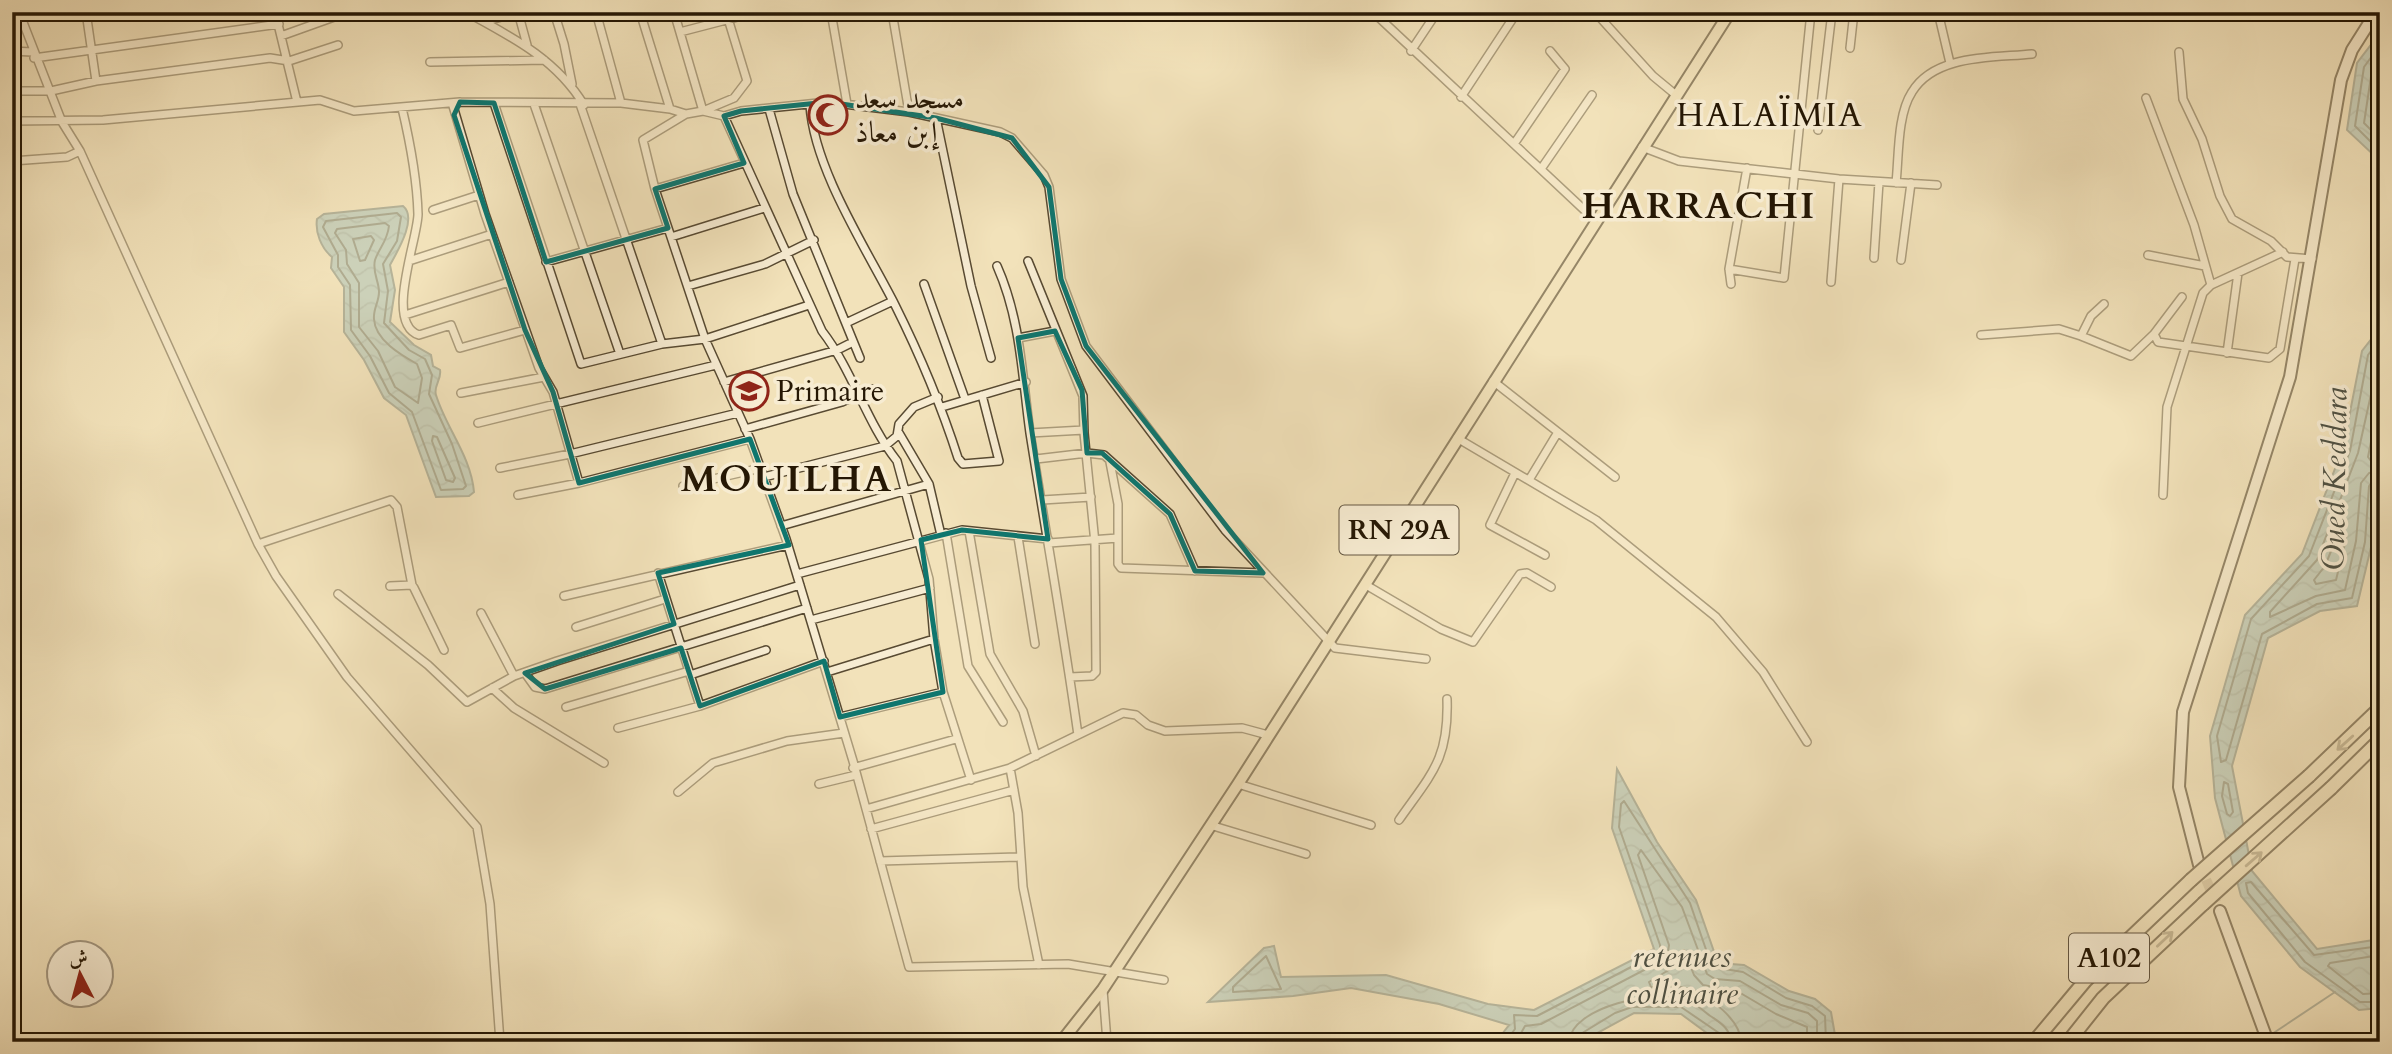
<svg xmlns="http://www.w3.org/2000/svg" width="2392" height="1054" font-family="Cardo,Amiri,serif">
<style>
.water{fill:url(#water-waves);stroke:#6d7a70;stroke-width:2}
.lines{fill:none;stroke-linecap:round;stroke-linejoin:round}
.shore{stroke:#616a5e;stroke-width:2}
.stream{stroke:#6d7a70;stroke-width:2}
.secondary-tunnel{stroke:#c9b996;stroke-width:10;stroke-dasharray:10 5;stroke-linecap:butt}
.street-casing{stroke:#584a32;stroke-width:10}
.secondary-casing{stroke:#251704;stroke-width:14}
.primary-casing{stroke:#251704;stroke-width:14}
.highway-casing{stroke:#251704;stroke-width:16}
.street{stroke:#f7ecd2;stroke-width:7}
.secondary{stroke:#f7ecd2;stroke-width:10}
.primary{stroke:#f2e2ba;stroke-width:10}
.highway{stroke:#f2e2ba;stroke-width:12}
.highway-bridge-casing{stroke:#251704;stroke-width:16;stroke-linecap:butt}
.highway-bridge{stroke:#f2e2ba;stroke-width:12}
.oneway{stroke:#968768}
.marked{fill:none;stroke:#0f766e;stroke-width:5;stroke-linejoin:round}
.labels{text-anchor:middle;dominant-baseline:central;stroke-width:7;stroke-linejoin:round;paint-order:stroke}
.shield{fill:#f7ecd2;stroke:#645742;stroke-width:2}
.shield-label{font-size:28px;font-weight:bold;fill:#251704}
.poi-label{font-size:30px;fill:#251704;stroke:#f7ecd2;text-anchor:start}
.water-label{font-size:32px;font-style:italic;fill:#4f5143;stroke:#f7ecd2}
.quarter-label{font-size:33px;letter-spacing:2px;fill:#251704;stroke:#f7ecd2}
.district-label{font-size:37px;font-weight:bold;letter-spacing:2px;fill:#251704;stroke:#f7ecd2}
</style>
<defs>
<pattern id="water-waves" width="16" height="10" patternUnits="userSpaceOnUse" patternTransform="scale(1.75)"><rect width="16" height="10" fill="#9dbcb8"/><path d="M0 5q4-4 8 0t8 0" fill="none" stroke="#87a19d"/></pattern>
</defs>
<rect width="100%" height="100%" fill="#f2e2ba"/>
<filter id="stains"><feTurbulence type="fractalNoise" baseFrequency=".00286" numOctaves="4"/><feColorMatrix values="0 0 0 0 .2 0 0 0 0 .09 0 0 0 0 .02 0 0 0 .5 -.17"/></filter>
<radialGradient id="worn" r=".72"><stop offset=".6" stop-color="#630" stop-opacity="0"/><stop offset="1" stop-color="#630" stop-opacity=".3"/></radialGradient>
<path class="water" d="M2380,33V161L2347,130L2357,63Z
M403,206C418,218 397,252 390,265L395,290L390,322L414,345L431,355L433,366L440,370C442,379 433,386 436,395C446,428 471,456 474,492L469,496L436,497L406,415L384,398L364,360L344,332V287L331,268L332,257C321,248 315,232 317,219L324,214Z
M2380,328V443L2372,543L2357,606L2320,611L2268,638L2232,766L2252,871L2317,949L2380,939V1008L2359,1010L2300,967L2241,896L2215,798L2210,736L2245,615L2302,554L2343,448L2362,351Z
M1617,769L1657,842L1696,900L1718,963L1744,965L1789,991L1815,999L1831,1012L1835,1035L1832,1042H1719L1681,1014L1634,1013L1581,1042H1496L1509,1025L1439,1004L1351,988L1293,996L1208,1002L1264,948L1274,946L1281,977L1386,975L1488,1004L1534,1010L1654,949L1612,828Z"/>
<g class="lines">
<path class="shore" d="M2380,45L2364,67L2355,126L2380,151
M2380,59L2372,70L2364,123L2380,139
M397,213L401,217L397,241L383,264L388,291L384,323L409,350L425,359L432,375L429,394L452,444L466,486L463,489L441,490L412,412L389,393L370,356L351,330L350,285L338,267V255L323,227L326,221Z
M385,223L389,226C387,242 380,246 375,260C372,272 379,281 379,292C379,302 373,309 374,319C375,340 401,355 417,364L422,378L418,403L395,387L378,351L359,327V283L347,264L346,250L335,233L337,229Z
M371,236L374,240L365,260L360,261L353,239Z
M2380,339L2368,355L2350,451L2309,556L2251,619L2217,736L2221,762L2226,760L2262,634L2317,604L2352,598L2365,542L2369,486L2373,481L2380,480
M2380,354L2358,453L2317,560L2270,612V617L2316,596L2345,590L2356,541L2361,483L2369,473L2380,471
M2380,396L2368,457L2371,461L2380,460
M433,436L437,437L455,478L453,482L446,480L432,441Z
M2344,527L2346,539L2336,580L2316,584L2314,580L2325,566L2340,529Z
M2224,782L2228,784L2233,812L2230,816L2227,814L2222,796Z
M2380,946L2314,955L2251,882L2246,883L2248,893L2305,962L2360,1002H2380
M2380,955L2330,963L2328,966L2363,994L2380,993
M1266,956L1281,989L1233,992V987Z
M1505,1042L1515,1029L1514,1015L1537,1016L1660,952V945L1619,827L1621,804L1624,801L1690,903L1712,967L1743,972L1786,998L1812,1006L1825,1016L1826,1042
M1516,1042L1525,1026L1541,1024L1667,958L1669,945L1638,855L1641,850L1682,907L1707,974L1715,979L1740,981L1781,1005L1808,1013L1817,1021V1042
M1569,1042C1571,1006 1658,989 1686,999C1695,1002 1704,1012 1712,1017C1722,1024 1730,1029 1731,1042
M1578,1042L1579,1035L1615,1013L1632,1007H1681L1719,1033L1722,1042
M1741,1042C1741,1020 1709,996 1690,989C1678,985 1663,987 1651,987L1649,982L1672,968L1680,952L1684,950L1694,975L1703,985L1737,991L1776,1014L1807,1027V1042"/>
<path class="stream" d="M2272,1034L2335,992"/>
<path class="secondary-tunnel" d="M2200,866L2220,911"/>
<g class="street-casing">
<path id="street" d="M19,12L62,122L80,151L258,544L276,576L347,677L477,827L490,904L500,1042
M86,12L96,81
M275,12L297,102
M466,12C512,37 556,59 584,105
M518,12L527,45
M554,12L564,44L572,84
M596,12L621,103
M640,12L670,109
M674,12L703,111L734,98L747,81L726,12
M831,12L847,104
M892,12L909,112
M1373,12L1596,221
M1595,12L1653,76L1676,95
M1938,12L1950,63
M831,14L846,12
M491,20L517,12
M680,32L757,12
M281,36L348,12
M1850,48L1854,12
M12,51L32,52
M1411,51L1437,12
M2179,52L2183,99L2202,139L2220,196L2232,219L2271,241L2287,257L2312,259
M34,58L279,24
M430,62L544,60
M12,91H51L96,81L270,58L289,61L338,45
M1461,97L1517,12
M2146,98L2194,225L2211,285
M494,103L581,364L662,344L705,339L809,305
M534,104L620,354
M580,104L662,344
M810,105C814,169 866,248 895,305C920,355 941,405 958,458L963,464L999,461L982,395
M402,108C410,142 417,178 418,214C418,239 384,323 419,335L451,325L460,348L525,330
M769,109L793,194L860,358
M724,116L822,331C853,371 866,422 897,461L929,579L934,639L943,692L971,780
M936,118L971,286L991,358
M12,121L103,120L320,100L354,111L460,102
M1818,130L1832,12
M1514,144L1565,69L1550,51
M1642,147L1679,161L1839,179L1937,185
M12,161L67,157L80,151
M1541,169L1592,95
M1896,183C1899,156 1897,115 1912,92C1935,54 1993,58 2032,54
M655,189L744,163
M433,210L479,195
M671,237L764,208
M2148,255L2205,266
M1874,258L1879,182
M1901,260L1911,183
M409,261L492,234
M1028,261L1083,396L1084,433L1095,543L1096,672L1092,676L1070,677
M546,262L668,228
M997,266C1021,320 1022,376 1030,433C1046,534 1064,634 1078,735
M1729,269L1784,278L1811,12
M1831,282L1839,179
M924,284L965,399
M1731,284L1729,269L1747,168
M688,286L765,264L814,240
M2182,297L2154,334L2158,342L2269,358L2280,349L2295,259
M2104,304L2091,316L2081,336L2131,356L2154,334
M405,315L509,282
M846,323L893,301
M1981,335L2059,329L2081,336
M1018,338L1055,331
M2227,353L2238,273
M1493,381L1615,477
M724,382L837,350L853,342
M461,393L544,377
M942,407L1026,382
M478,423L716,365
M745,429L842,402L871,389
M899,433L929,484
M1030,433L1084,430
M1457,438L1596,520L1716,617L1763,672L1807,742
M1036,459L1087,453L1104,455L1170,514L1195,571
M1110,462L1118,504V564L1121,568L1263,573
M500,468L570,454L738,413
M1515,473L1490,525L1545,555
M764,477L885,446L897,436L899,424L914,407L938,397
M1529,480L1558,432
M579,483L553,392L539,368L485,214L453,106L460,102L621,103L670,109L686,114
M683,486L761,468
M518,495L579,483L750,439
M2163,495L2167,407L2203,293L2211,285L2283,252
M1042,500L1091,497
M781,526L929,484L941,535
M969,531L990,654L1023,711L1036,756
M946,533L968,666L1003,722
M1018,537L1035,644
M1049,543L1118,538
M258,544L391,500L397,507L412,585
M658,573L700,706
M797,574L962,530L1048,539
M1366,585L1441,629L1473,642L1520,574L1527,573L1551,587
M390,586L412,585L414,588L444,650
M338,594L428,665L467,702L514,676L557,661L800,585
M564,596L788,545
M481,613L514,676
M811,620L930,588
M576,627L665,599
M827,672L934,639
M525,673L535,687L545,689L807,608
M690,675L766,650
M492,688L514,708L604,763
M566,707L689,671
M840,717L943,692
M618,728L700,706L824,661
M853,768L956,739
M1010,768L1018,813L1023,887L1039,965
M819,784L856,775
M1238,784L1371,825
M678,792L713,763L787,741L844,733
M866,809L1010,768L1123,713L1136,715L1148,725L1165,731L1242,728L1268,735
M1399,820C1432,773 1449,759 1447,699
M1210,825L1306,854
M871,829L1014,790
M880,861L1019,857
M1164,980L1068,964L909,967L853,761L786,539L750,439L705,339L655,189L643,140L686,114L703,111L724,116L741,111L828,102L909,112L1000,132L1012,138L1044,175L1049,187L1061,279L1086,346L1225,530L1335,648L1426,659
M1103,990L1107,1042"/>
</g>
<g class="secondary-casing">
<path id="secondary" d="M2199,865L2179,787L2183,712L2290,377L2341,80L2352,50L2376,12
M2220,911L2268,1042"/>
</g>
<g class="primary-casing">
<path id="primary" d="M1061,1042L1103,989L1238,784L1730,12"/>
</g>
<g class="highway-casing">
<path id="highway" d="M2309,776L2380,708
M2331,788L2380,740
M2034,1042L2085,981L2191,880
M2068,1042L2103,998L2203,904"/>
</g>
<use href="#street" class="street"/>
<use href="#secondary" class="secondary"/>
<use href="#primary" class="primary"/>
<use href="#highway" class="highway"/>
<g class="highway-bridge-casing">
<path id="highway-bridge" d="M2191,880L2309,776
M2203,904L2331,788"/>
</g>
<use href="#highway-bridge" class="highway-bridge"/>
</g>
<defs><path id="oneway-shaft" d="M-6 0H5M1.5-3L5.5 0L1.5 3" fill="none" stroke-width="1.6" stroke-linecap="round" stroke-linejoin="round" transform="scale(1.75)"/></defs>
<g class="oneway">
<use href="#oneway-shaft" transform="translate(2345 743) rotate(138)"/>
<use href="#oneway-shaft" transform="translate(2254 859) rotate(-41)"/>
<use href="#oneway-shaft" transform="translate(2165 939) rotate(-43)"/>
</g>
<path d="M0 0H2392V1054H0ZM460,102L494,103L546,262L668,228L655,189L744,163L724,116L741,111L828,102L936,118L1012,138L1049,187L1061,279L1086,346L1263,573L1195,571L1170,514L1102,453H1087L1082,390L1055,331L1018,338L1048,539L962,530L921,540L943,692L840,717L824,661L700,706L681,648L545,689L525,673L674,624L658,573L789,545L750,439L579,483L553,392L525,330L454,115Z" fill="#f2e2ba" fill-opacity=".55" fill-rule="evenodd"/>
<path class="marked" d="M460,102L494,103L546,262L668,228L655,189L744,163L724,116L741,111L828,102L936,118L1012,138L1049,187L1061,279L1086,346L1263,573L1195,571L1170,514L1102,453H1087L1082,390L1055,331L1018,338L1048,539L962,530L921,540L943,692L840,717L824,661L700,706L681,648L545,689L525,673L674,624L658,573L789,545L750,439L579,483L553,392L525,330L454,115Z"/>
<defs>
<g id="mosque-ring" transform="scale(2.0125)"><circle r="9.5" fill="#f7ecd2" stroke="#8f2418" stroke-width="1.5"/><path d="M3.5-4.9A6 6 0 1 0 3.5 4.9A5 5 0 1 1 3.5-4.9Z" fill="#8f2418"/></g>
<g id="school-ring" transform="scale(2.0125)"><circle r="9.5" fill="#f7ecd2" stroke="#8f2418" stroke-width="1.5"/><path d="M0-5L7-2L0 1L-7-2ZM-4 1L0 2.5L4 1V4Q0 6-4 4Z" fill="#8f2418"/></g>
</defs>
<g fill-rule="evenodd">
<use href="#mosque-ring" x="828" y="115"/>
<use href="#school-ring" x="749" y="391"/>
</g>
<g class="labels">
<g class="shield">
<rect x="1339.5" y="505.5" width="119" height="49" rx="5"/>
<rect x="2069" y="933.5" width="80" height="49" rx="5"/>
</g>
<g class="shield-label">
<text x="1399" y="530">RN 29A</text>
<text x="2109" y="958">A102</text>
</g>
<g class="poi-label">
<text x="855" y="98">مسجد سعد<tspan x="855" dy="34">إبن معاذ</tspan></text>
<text x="776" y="391">Primaire</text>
</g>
<g class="water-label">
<text transform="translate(2335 479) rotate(-89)">Oued Keddara</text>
<text x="1682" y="957">retenues<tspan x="1682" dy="37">collinaire</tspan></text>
</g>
<g class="quarter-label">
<text x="1770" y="115">HALAÏMIA</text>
</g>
<g class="district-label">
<text x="1699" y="206">HARRACHI</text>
<text x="787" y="479">MOUILHA</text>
</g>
</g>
<rect width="2392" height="1054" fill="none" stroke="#f2e2ba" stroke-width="42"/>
<rect x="14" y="14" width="2364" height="1026" fill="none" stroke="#251704" stroke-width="3.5"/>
<rect x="21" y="21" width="2350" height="1012" fill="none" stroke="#251704" stroke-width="2"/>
<g transform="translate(80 974) rotate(354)"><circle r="33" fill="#f7ecd2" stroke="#a39780" stroke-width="2"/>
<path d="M0-5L12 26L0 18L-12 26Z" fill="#8f2418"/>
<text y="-10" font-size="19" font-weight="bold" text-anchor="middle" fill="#251704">ش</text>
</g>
<rect width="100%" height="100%" filter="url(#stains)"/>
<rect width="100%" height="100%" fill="url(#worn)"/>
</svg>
